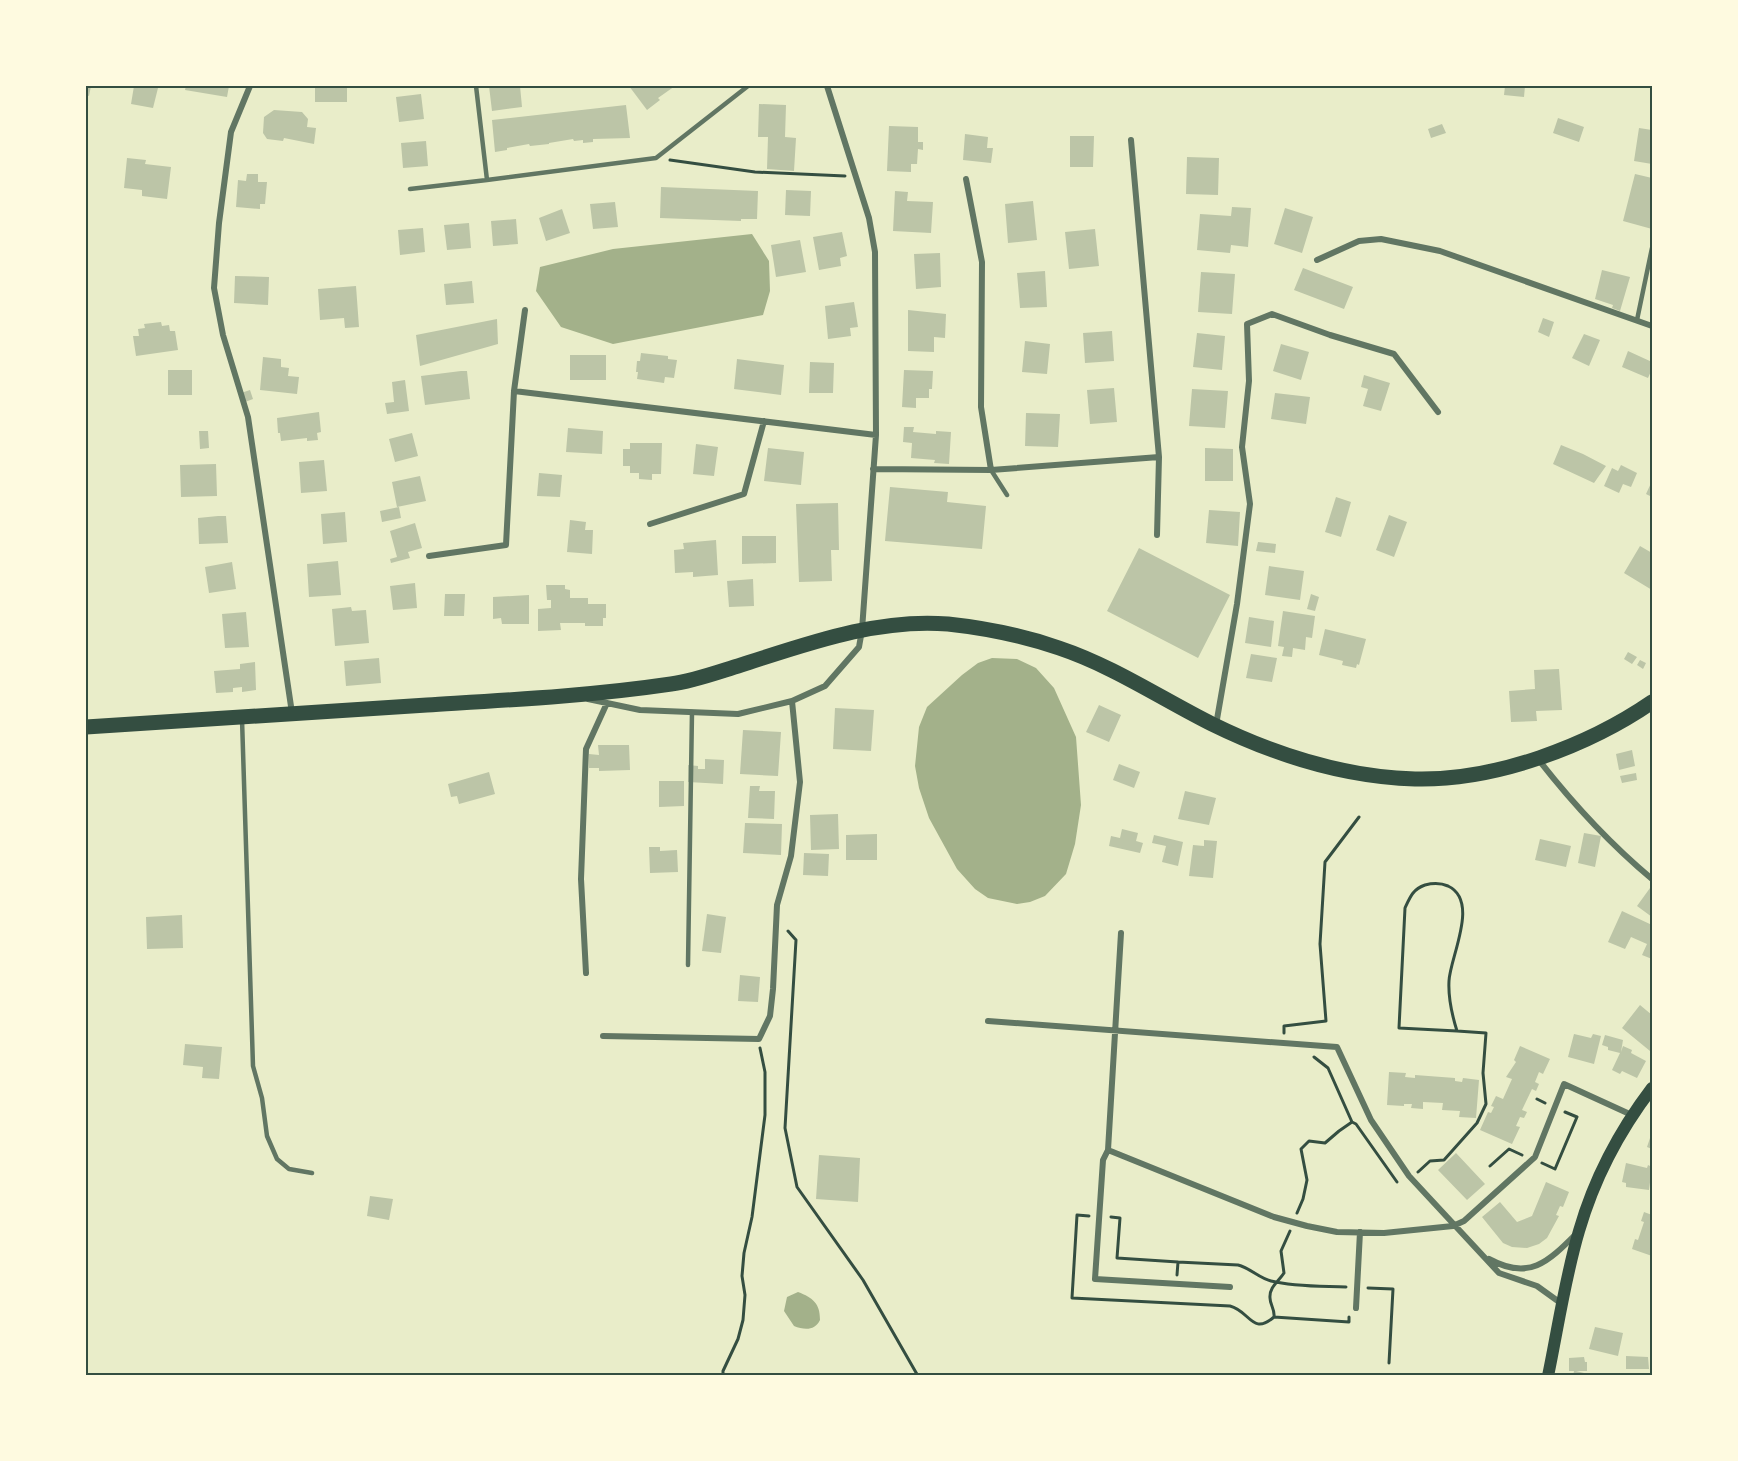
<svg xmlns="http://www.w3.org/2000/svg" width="1738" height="1461" font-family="'Source Sans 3',sans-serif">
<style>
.water{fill:#a3b18a}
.building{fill:#bcc5a7}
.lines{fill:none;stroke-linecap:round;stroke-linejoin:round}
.path{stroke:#344e41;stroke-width:3}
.service{stroke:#617663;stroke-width:4.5}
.minor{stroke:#617663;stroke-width:6}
.secondary{stroke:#344e41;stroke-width:12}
.primary{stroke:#344e41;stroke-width:15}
.neatline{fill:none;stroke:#344e41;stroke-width:2}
</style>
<rect width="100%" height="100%" fill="#e9edc9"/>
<path class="water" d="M752,234L769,261L770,291L763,315L613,344L561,327L536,291L540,267L613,249Z
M992,658L1017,659L1036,668L1054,688L1076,737L1081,805L1075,844L1066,874L1045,896L1030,902L1017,904L988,898L975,889L957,869L929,818L919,788L915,766L919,727L927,707L962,675L978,663Z
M798,1292C813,1298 820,1303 820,1320C815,1331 804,1330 794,1326L784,1311L787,1297Z"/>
<path class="building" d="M86,86H91L89,96L86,95Z
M134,86L158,88L153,108L131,104Z
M186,86H229L227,97L185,90Z
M322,86H347V102H315V87H322Z
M489,86H520L522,107L492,111Z
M629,86H675L658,98L660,100L647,110Z
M1505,86H1525L1524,97L1504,95Z
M421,94L424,119L399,122L396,97Z
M759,104L786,105L785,137L796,138L794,171L767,169L768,137H758Z
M626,105L630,138L593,139V142L583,143V140L574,141L573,139L549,143V144L530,146L529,144L507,148V150L495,152L492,120Z
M274,110L302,112L308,119L307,127L316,128L314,144L284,138L283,141L267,139L263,133L264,117Z
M1558,118L1584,127L1579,142L1553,133Z
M1442,124L1446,133L1431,138L1428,129Z
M889,126L918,127V142H923V150L918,149L917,164H911V172L887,171Z
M1639,128L1652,130V164L1634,161Z
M965,134L988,137L987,148H993L991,163L963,160Z
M1070,136H1094L1093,167H1070Z
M426,141L428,166L403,168L401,143Z
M1187,157L1219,158L1218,195L1186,194Z
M127,158L146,160L145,164L171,167L167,199L142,196V190L124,188Z
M247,174H258V182H267L265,204H260V209L236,207L238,180L246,181Z
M1635,174L1652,178V229L1623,221Z
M661,187L758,191L757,219H741V221L660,218Z
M786,190L811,191L810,216L785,215Z
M895,191L908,192L907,201L933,202L931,233L893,231Z
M1033,201L1037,240L1008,243L1005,204Z
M615,202L618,227L593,229L590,204Z
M1232,207L1251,208L1248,247L1231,245L1230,253L1197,250L1200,214L1231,216Z
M1285,208L1313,217L1302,253L1274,244Z
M562,209L570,233L546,241L539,218Z
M516,219L518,244L493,246L491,221Z
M469,223L471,248L447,250L444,225Z
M423,228L425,252L400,255L398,230Z
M1095,229L1099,266L1069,269L1065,232Z
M842,232L847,256L840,258L841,266L819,270L813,237Z
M800,240L806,272L776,277L771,245Z
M940,253L941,287L916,289L914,254Z
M1303,268L1353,287L1344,309L1294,290Z
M1602,270L1630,277L1620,311L1612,308L1613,305L1595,299Z
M1045,271L1047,307L1020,308L1017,273Z
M1201,272L1235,274L1232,314L1198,312Z
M235,276L269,277L268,305L234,303Z
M472,281L474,303L446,305L444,284Z
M356,286L359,327L345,328L344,318L320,320L318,289Z
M854,302L858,327L850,328L851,336L828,339L825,306Z
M908,310L946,314L945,338L934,337V352L908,351Z
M1543,318L1554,322L1549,337L1538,332Z
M497,319L498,344L420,366L416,335Z
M161,322L162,326L169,325L170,331H175L178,350L136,356L133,336H139L138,329L145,328L144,324Z
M1112,331L1114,361L1085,363L1083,333Z
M1197,333L1225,336L1222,370L1193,367Z
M1584,334L1600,340L1589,366L1572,358Z
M1025,341L1050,344L1047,374L1022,372Z
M1281,344L1309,352L1301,380L1273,371Z
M1628,351L1652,362V369L1648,378L1622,367Z
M641,353L668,356V359L677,360L674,378L665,377L664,383L637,379L638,372H636L637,361H640Z
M570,355H606V380H570Z
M263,357L281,359V367L289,368L288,376L299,377L297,394L260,390Z
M737,359L784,365L781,395L734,389Z
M810,362L834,363L833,393H809Z
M168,370H192V395H168Z
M904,370L933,371L932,389H929V398H916V408L902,407Z
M461,371H467L470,399L425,405L421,376Z
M1364,375L1390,383L1381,411L1363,406L1368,389L1361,387Z
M405,380L409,411L387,414L385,403L394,402L392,382Z
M1114,388L1117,422L1090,424L1087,390Z
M1192,389L1228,391L1225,428L1189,426Z
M250,390L253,399L245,402L241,393Z
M1275,393L1310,397L1306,424L1271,419Z
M319,412L321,432L317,433L318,440L307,441V438L281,441L280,433H278L277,418Z
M1026,413L1060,414L1058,447L1025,446Z
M904,427H914L913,432L936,434V431L951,432L949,464L934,463L935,460L911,458L912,443L903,442Z
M568,428L603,431L602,454L566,452Z
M199,431H208L209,448L200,449Z
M412,433L418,456L395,462L389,439Z
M630,443H662L661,474H652V480L639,479V473H630V466H623V449H630Z
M696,444L718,447L714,476L693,474Z
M1561,445L1583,454L1606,466L1594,483L1553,464Z
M768,448L804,452L801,485L764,481Z
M1205,448L1233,449V481H1205Z
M324,460L327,491L301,493L299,462Z
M216,464L217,496L181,497L180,465Z
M1621,465L1637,473L1631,487L1623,484L1619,493L1604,486L1612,468L1618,471Z
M539,473L562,475L560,497L537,496Z
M420,476L426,501L397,507L392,482Z
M1652,481V497L1646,494Z
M890,487L948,492L947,502L986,506L982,549L885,541Z
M1336,497L1351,502L1341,537L1325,532Z
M838,503L839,550H831L832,581L799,582L796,504Z
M399,507L401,518L382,522L380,511Z
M1209,510L1240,512L1238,546L1206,543Z
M345,512L347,542L323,544L321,514Z
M1389,515L1407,522L1394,557L1376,550Z
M218,516H226L228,543L199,544L198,518Z
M570,520L586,522L585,530H593L592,554L567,552Z
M415,523L422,548L408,552L410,558L391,563L390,559L397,557L390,531Z
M742,536H776V563L742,564Z
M716,540L718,575L693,577V572L675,573L674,550L684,549L683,543Z
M1258,542L1276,544L1275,553L1256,551Z
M1640,546L1652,553V590L1624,573Z
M1139,548L1230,595L1198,658L1107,611Z
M338,561L341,595L309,597L307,564Z
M232,562L236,589L209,593L205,567Z
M1269,566L1304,571L1300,600L1265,595Z
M753,579L754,606L729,607L727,581Z
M415,583L417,608L393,610L390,586Z
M546,585H565V589L570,590V598H588V604H606V618H603V626H585V623H560L561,630L538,631V609L551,608V600H547Z
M445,594H465L464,616H444Z
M1311,594L1319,597L1315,611L1307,609Z
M529,595V624H502L501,618L493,619V597Z
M351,607L352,611L366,610L369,643L335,646L332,609Z
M1283,611L1315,616L1312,638L1306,637L1305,650L1293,648L1292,657L1282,656L1284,647L1278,646Z
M246,612L249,647L225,648L222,614Z
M1249,617L1274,621L1271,647L1245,643Z
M1325,629L1366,639L1359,665L1357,664L1356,668L1342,665L1343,661L1319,655Z
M1628,652L1637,657L1632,664L1624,659Z
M1251,654L1277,658L1272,682L1246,678Z
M379,658L381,683L346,686L344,661Z
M1640,660L1646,663L1643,669L1637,665Z
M255,662L256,690L242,692V687L233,688V692L216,693L214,671L240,669V664Z
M1559,669L1562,710L1536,711L1537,721L1511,722L1509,691L1535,689L1534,670Z
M1099,705L1121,715L1109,742L1086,732Z
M835,708L874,710L871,751L833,749Z
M743,730L781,732L778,776L740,774Z
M598,745H629L630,770L599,771V768H589V754L599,755Z
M1632,750L1635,766L1619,770L1616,754Z
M705,759L724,760L723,784L688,782V765L698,766V769H705Z
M1119,764L1140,772L1134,788L1113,780Z
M489,772L495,794L459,804L457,796L451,797L448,784Z
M1636,773L1637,780L1622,783L1620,776Z
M659,781H684V806L659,807Z
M750,786H760L759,791H775L774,819L748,818Z
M1185,791L1216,798L1209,825L1178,819Z
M838,814L839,849L811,850L810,815Z
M745,823L782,824L781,855L743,853Z
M1122,829L1138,833L1136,841L1143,843L1140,853L1109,846L1111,836L1120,838Z
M1584,833L1601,836L1595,867L1578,863Z
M877,834V860H846V835Z
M1154,835L1183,842L1178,866L1162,862L1166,846L1152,843Z
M1540,839L1571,846L1566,867L1535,860Z
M1204,840L1217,841L1213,878L1189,876L1193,845L1204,846Z
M649,847H660V851L677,850L678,872L650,873Z
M804,853L829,854L828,876L803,875Z
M1650,888L1652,890V917L1637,906Z
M1622,911L1652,925V959L1642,955L1647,944L1631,937L1625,949L1608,942Z
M707,914L726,917L721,953L702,951Z
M182,915L183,948L147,949L146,917Z
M740,975L760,977L758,1002L738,1001Z
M1640,1005L1652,1015V1049L1650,1051L1622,1028Z
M1574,1034L1591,1038L1593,1034L1601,1036L1594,1064L1568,1057Z
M1605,1035L1623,1040L1621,1052L1623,1046L1632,1050L1631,1053L1646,1061L1637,1078L1622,1071L1620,1074L1612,1070L1620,1053L1608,1050V1047L1602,1045Z
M185,1044L222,1047L219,1079L202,1078L203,1067L183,1065Z
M1520,1046L1550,1059L1543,1074L1539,1072L1535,1082L1539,1084L1536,1091L1532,1089L1522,1110L1527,1112L1524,1118L1520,1117L1516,1126L1520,1127L1512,1144L1480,1130L1488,1112L1491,1113L1494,1107L1491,1106L1496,1096L1503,1099L1512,1079L1506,1077L1516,1062L1514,1060Z
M1389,1072L1406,1073L1405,1077L1415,1078V1075L1455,1078V1081L1462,1082L1463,1078L1479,1080L1476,1118L1459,1117L1460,1111L1442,1110L1443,1103L1423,1102V1109L1411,1108L1412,1104H1404V1106L1387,1105Z
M1652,1132V1149L1647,1147Z
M1456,1153L1485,1184L1467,1200L1438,1170Z
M819,1155L860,1158L858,1202L816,1199Z
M1626,1163L1647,1168L1648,1165L1652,1167L1649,1190L1626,1187V1183L1622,1182Z
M1546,1182L1569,1192L1563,1207L1560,1206L1556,1215L1559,1216L1547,1238L1539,1244L1527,1248L1512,1247L1503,1243L1482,1217L1500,1202L1517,1222L1532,1216Z
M370,1196L393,1199L389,1220L367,1216Z
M1644,1212L1652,1215V1256L1632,1249L1635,1239L1638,1240L1644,1222L1641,1221Z
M1595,1327L1623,1333L1618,1356L1589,1349Z
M1626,1356L1648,1357L1649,1369H1626Z
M1584,1357L1585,1362H1587V1371H1576L1596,1376H1573L1574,1371H1569V1358Z"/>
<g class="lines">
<path class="path" d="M670,160L755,172L845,176
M788,931L796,940L785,1128L797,1187L863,1280L918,1376
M1284,1033V1026L1326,1021L1320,944L1325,862L1359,817
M1314,1057L1328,1068L1352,1122
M1537,1099L1545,1103
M1542,1163L1555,1169L1577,1117L1565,1112
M1490,1166L1509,1149L1522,1155
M1418,1172L1430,1161L1444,1160L1477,1123L1486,1104L1483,1073L1486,1033L1457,1031C1452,1015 1448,999 1449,981C1450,957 1480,901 1448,886C1441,883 1433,883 1425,885C1413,889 1410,897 1405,908L1399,1028L1457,1031
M1297,1213L1303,1199L1307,1180L1301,1149L1309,1141L1325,1143L1339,1131L1352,1122L1356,1124L1397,1182
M1089,1216L1077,1215L1072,1298L1230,1306C1250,1311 1252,1336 1274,1317L1349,1322V1317
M1111,1217L1120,1218L1117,1258L1178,1262
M1177,1275L1178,1262L1238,1265C1250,1268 1259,1278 1271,1281C1295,1287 1322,1286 1346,1287
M1368,1288L1393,1289L1389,1363
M1274,1317C1275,1309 1270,1305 1270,1298C1269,1287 1279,1281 1284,1273L1281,1251L1290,1231
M723,1376V1371L738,1339L743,1320L745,1295L742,1276L744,1253L752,1217L765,1115V1072L760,1048"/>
<path class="service" d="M476,86L487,180L656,158L748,86
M410,189L487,180
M1637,320L1652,248
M991,470L1007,495
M242,719L253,1066L262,1098L267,1136L277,1159L289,1169L312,1173
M688,965L692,712"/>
<path class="minor" d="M250,86L231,132L219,223L214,288L223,335L248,417L292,713
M1131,140L1159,457L1157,535
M966,179L982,262L981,407L991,470
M1317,260L1359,241L1381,239L1440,251L1652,326
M525,310L514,391L876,435
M873,469L991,470L1159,457
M650,524L744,494L764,421
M429,556L506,545L514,391
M588,699L640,710L738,714L792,701L825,686L859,647L862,630L876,435L875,252L869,218L827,86
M1216,725L1237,604L1250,504L1242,447L1249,381L1247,324L1272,314L1330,335L1394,354L1438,412
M1538,759C1573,804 1609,843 1652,879
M1121,933L1108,1150L1103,1160L1095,1279L1230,1287
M586,973L581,879L586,749L607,703
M988,1021L1337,1047L1371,1120L1409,1176L1499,1273L1537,1286L1562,1304
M603,1036L759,1039L770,1016L773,989L777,905L791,856L800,782L792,701
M1108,1150L1274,1217L1307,1226L1337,1232L1384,1233L1453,1226L1464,1221L1535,1157L1564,1084L1634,1116
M1489,1259C1529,1281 1548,1262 1576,1234
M1356,1308L1360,1232"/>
<path class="secondary" d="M1548,1376C1558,1328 1565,1278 1579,1231C1594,1179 1620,1130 1652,1088"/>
<path class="primary" d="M86,727C199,719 313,712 427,705C508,700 590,696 671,684C694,681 718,672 741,665C807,644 877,618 948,624C985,628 1024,636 1059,648C1113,666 1162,699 1212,724C1275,755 1346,777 1415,779C1495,781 1588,746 1652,702"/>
</g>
<rect width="1738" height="1461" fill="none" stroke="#fefae0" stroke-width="174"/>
<rect x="87" y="87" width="1564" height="1287" class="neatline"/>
</svg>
